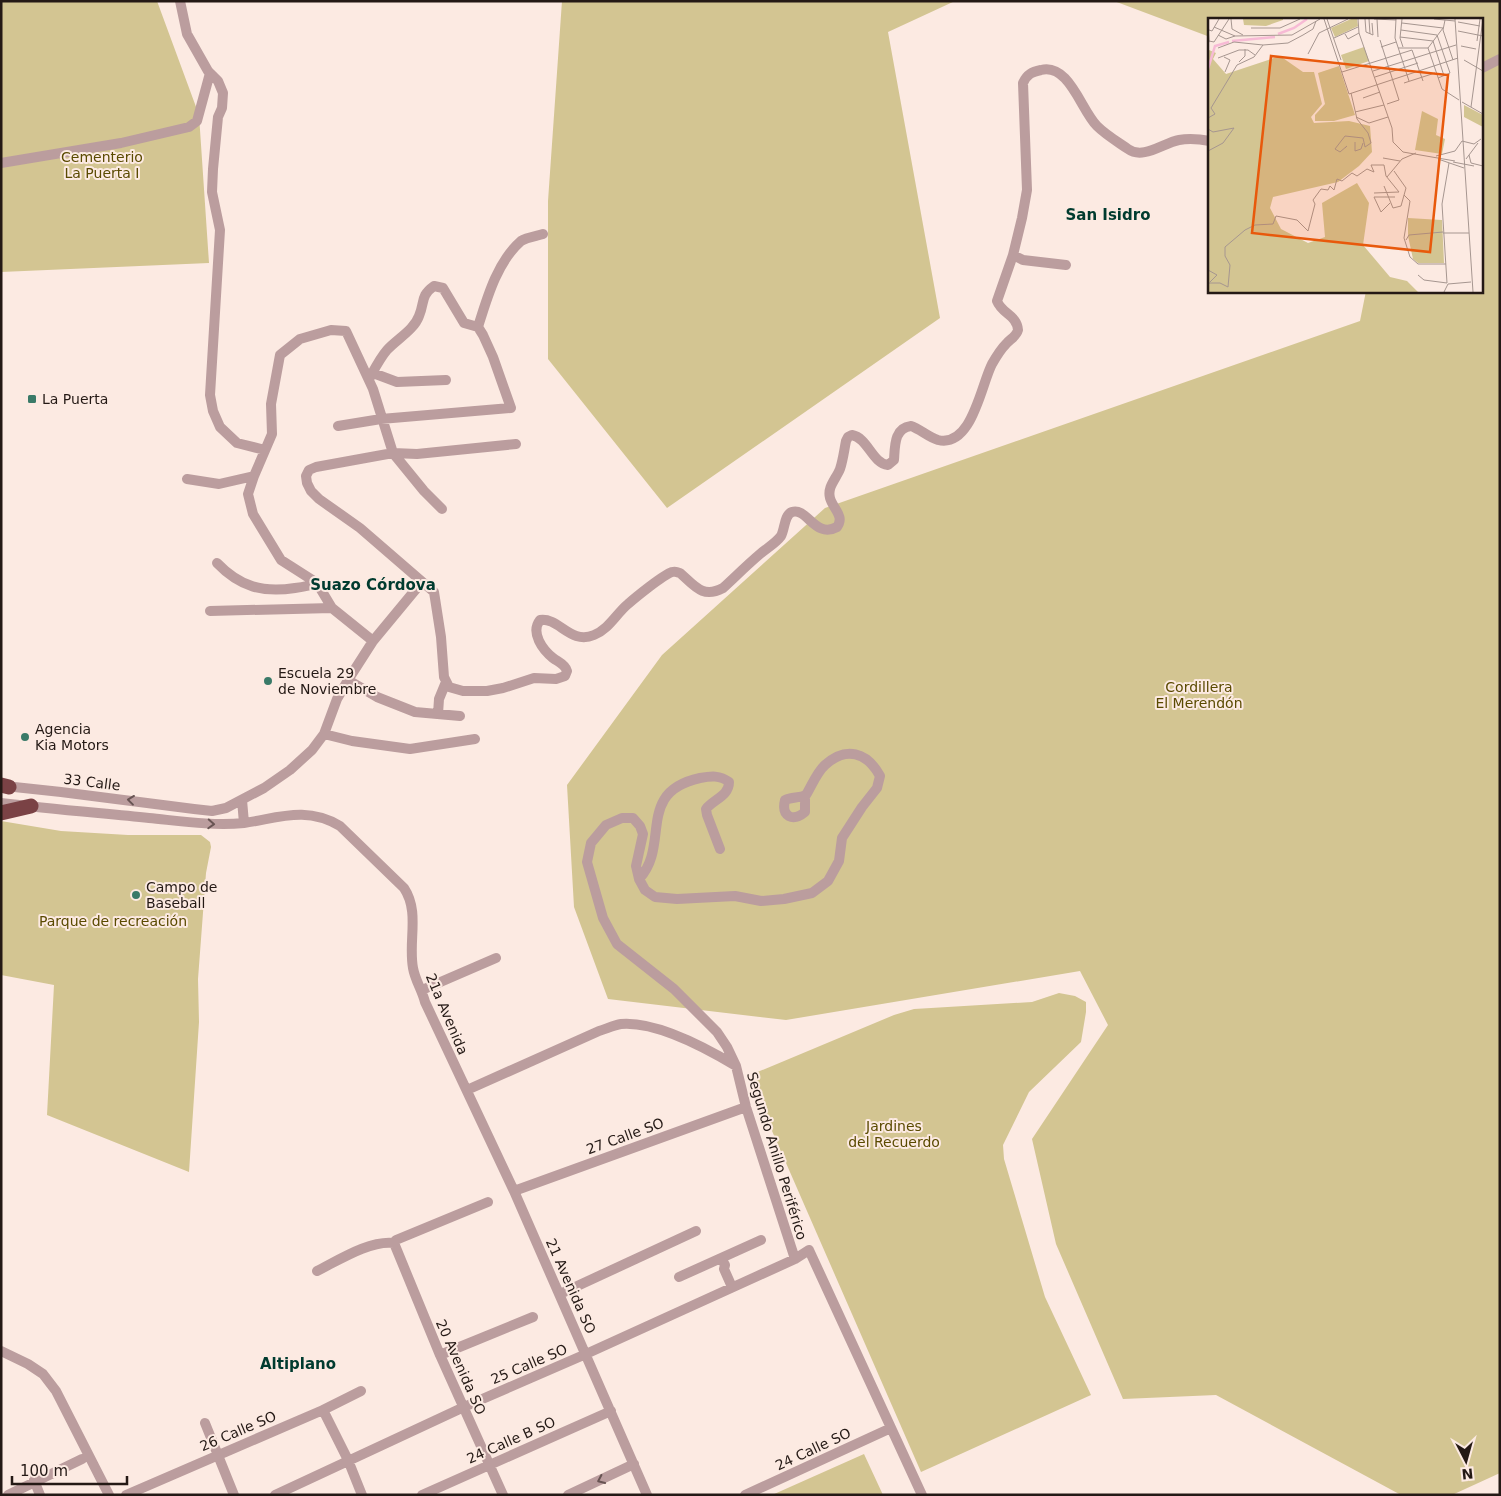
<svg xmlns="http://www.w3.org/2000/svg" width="1501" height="1496" font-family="'DejaVu Sans',sans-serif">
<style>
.green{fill:#d3c592}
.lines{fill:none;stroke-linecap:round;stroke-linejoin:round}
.minor{stroke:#bb9d9e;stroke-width:10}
.highway{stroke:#7a4245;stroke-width:15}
.oneway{stroke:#685453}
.poi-dot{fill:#3a7a68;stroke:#fceae2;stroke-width:2}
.labels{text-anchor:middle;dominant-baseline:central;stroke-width:4;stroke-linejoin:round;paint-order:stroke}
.park-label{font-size:14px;fill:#5a4a00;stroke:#fceae2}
.poi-label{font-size:14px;fill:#241915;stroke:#fceae2;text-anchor:start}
.street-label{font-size:14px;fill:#241915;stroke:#fceae2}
.neighbourhood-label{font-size:15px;font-weight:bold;fill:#003b2f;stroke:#fceae2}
.inset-river{fill:none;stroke:#f7bad5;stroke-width:2.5}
.inset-road{fill:none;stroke:#a69690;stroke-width:1}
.view{fill:#e8590c;fill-opacity:0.15;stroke:#e8590c;stroke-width:2.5}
.inset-edge{fill:none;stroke:#241915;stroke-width:2.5}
</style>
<rect width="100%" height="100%" fill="#fceae2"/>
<path class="green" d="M1,1H157L199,115L209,263L1,272Z
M562,1H955L888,32L940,318L667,508L548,359V201Z
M1114,1H1500V1473L1452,1495H1401L1216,1395L1123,1399L1056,1244L1032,1139L1108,1025L1080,971L786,1020L608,999L574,907L567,785L662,655L825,508L1360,321L1366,291H1482V19H1210V37Z
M1,821L61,831L128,835H201L210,842L211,847L206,873L198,979L199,1022L189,1172L47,1115L54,985L1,975Z
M1059,993L1075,996L1086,1002V1012L1081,1042L1029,1092L1003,1145L1004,1159L1045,1297L1091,1395L921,1472L748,1076L894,1015L914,1009L931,1008L1032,1002Z
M864,1454L883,1495H772Z"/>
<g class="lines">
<path class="minor" d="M180,1L187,34L208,71L218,81L223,93L222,108L218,117L213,169L212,192L220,230L210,395L213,411L220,427L237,443L265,450
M1482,68L1500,59
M1,163L121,143L189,127L197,121L210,73
M1013,255L1023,260L1066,265
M478,327C487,298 497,262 521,241C527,237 537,236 543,234
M373,373L397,382L446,380
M338,426L381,419L511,408L493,357L483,335L478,327L464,323L443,288L434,286C420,296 425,302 419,316C414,330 397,339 387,350C380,358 374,370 369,379
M516,444L417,454L393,453L316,467L309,470L306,476L307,483L311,491L319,499L360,528L434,592L441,637L444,677L449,687L463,691H487L503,688L534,678L556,679L565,676L567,671C565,664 558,662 553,658C543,650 530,633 540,620C559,617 570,645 594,635C609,629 616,614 628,604C636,597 663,575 672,572C676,571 676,572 680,573C694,585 702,599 723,588C735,577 747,565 760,554C767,548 776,543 781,536C785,529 784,515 792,512C807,507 815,539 837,527C845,516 833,509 830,498C827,487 836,479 840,469C843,460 844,451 846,441L848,437L852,435C868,438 872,463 888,465L894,460C895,446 894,428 911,426C920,429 928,437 938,440C972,448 981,385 992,364C996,357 1000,350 1006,344C1010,339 1016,337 1018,330C1017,315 1002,314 997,301L1013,255L1022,218L1027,190L1023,83C1027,74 1032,72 1041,70C1069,63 1081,110 1097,126C1106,135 1118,142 1128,149C1143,160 1163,143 1179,140C1190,138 1199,139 1210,141
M187,479L219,484L254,476
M217,563C240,587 263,593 295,588C303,587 310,586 317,583
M210,611L332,608
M373,641L332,608L317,583L281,560L253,514L248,494L254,476L272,434L271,404L280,355L300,339L331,330L346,331L373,389L393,453L424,491L442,509
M348,680L377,697L415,712L460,716
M438,714L439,699L446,682
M324,734L352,741L410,749L475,739
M5,786L61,792L194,809L212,811L226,808L264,788L290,770L312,750L324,734L337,699L348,680L373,641L421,583
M242,800L244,823
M1,803C50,809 100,813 149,818C180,821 212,826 244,823C279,818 306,806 340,826L404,888C420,912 408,941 413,968C415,980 422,990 425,1002L514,1191L647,1495
M639,879C671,845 635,792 700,778C711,776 720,775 729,782C729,796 714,799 706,809L707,815L720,849
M422,990L496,958
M467,1090L599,1031C606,1029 614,1025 621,1024C657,1021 706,1048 736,1066
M514,1191L746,1107
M488,1202L396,1240L394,1243L440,1355L503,1495
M721,1258L725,1265L724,1269L732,1287
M795,1259L746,1107L736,1066L727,1047L717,1032L674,989L617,944L603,918L587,862L591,843L606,825L622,818H633L640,826L643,834L636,866L639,879L645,890L655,897L677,899L735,896L761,901L784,899L812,893L828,881L839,861L842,838L862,807L877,788L880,776C867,752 846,746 825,765C817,772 812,785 806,795C799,798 792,797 785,800C781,817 793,822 805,812V799L801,797
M317,1271C339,1260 370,1240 394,1243
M679,1277L761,1240
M560,1294L696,1231
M1,1351L28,1364L43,1374L56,1391L109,1495
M440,1355L533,1317
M323,1410L348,1460L362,1495
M205,1423L234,1495
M34,1480L40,1495
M8,1495L82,1459
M126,1495L323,1410L361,1391
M275,1495L464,1407L586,1354L795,1259L809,1250L922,1495
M422,1495L611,1411
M568,1495L634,1464
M745,1495L891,1428"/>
<path class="highway" d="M1,785L9,787
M1,813L31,806"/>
</g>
<defs><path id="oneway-chevron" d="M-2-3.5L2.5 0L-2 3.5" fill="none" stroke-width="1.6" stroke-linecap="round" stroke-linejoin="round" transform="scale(1.25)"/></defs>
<g class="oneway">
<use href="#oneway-chevron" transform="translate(131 800) rotate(-173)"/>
<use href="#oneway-chevron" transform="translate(211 824) rotate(3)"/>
<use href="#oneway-chevron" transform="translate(601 1480) rotate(155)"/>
</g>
<g class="poi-dot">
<rect x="27" y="394" width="10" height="10" rx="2.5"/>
<circle cx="268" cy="681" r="5"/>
<circle cx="25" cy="737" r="5"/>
<circle cx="136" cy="895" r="5"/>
</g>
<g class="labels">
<g class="park-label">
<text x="102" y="157">Cementerio<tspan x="102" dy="16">La Puerta I</tspan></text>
<text x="1199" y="687">Cordillera<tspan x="1199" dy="16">El Merendón</tspan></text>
<text x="113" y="921">Parque de recreación</text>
<text x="894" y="1126">Jardines<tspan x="894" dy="16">del Recuerdo</tspan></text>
</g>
<g class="poi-label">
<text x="42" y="399">La Puerta</text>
<text x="278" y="673">Escuela 29<tspan x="278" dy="16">de Noviembre</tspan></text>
<text x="35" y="729">Agencia<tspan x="35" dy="16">Kia Motors</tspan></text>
<text x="146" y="887">Campo de<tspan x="146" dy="16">Baseball</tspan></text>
</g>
<g class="street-label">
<text transform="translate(92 782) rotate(7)">33 Calle</text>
<text transform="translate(447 1014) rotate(67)">21a Avenida</text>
<text transform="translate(625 1136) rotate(-20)">27 Calle SO</text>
<text transform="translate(777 1156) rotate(73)">Segundo Anillo Periférico</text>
<text transform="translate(571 1286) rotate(66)">21 Avenida SO</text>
<text transform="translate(529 1364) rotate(-23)">25 Calle SO</text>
<text transform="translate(461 1367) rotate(66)">20 Avenida SO</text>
<text transform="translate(238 1431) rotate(-23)">26 Calle SO</text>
<text transform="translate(511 1440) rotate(-24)">24 Calle B SO</text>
<text transform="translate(813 1449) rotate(-25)">24 Calle SO</text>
</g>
<g class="neighbourhood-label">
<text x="1108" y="215">San Isidro</text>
<text x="373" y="585">Suazo Córdova</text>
<text x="298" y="1364">Altiplano</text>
</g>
</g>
<g transform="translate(1208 18)">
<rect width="275" height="275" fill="#fceae2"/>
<path d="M35,1H75V2L58,8L36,7ZM143,1H149L150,8L127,19L123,10ZM156,29L161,43L138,51L133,37ZM1,32L8,35L5,41L18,56L72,38L95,54H106L114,86L103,99L106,105L141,103L162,108L164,134L151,148L130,164L65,179L62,190L73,211L100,225L117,219L114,185L149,165L161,185L155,227L182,259L199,263L210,274H0ZM131,48L147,97L126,103H107V97L117,86L110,55ZM256,87L275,97V109L256,99ZM214,93L230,101L228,117L237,121L234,136L207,132ZM200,200L234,202L236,245H210L205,241L200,218Z" fill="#d3c592"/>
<path class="inset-river" d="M70,16L86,10L99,1M24,23L67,19M0,51L7,28L21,24"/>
<path class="inset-road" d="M23,1L24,11L35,17M116,1L141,76L250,40M119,1L133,42M150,1L151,15L184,110L185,124L195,134L247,143M157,1L158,14L165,17L164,5M161,1L162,16M166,1L188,2M169,1L170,19M188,1L187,20L201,63M194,1L192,20L195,29M226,1L247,3M247,1L265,274M237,2L235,12L245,42M250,4L272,8M194,5L235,10M0,7L1,23M6,9L27,18L84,17L112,1M43,10H72L92,1M1,12L4,13L11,1M193,12L229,17L242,55L230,60M250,13L275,18M137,16L140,21L151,15M10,17L18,21L27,18M192,19L225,23L236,58M126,20L150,9M172,22L191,82L179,86M269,23L272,1M0,27L1,23L6,24L21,1M253,28L268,31M173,29L188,24M10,30L26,24L55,27M190,30H220M220,30L234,71L251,82M220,30L235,10M100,36L111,15L140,1M16,39L22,42L17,54M10,40L31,32H40L47,37M256,42L275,53M31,44L37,38V31M165,53L248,27M134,54L204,32L215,63M167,59L210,45M196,65L227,55M155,80L172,74M254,84L275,96M263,89L275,1M147,94L176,87M148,99L161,105L180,99M0,100L7,96L3,90L29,47L46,39L55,27L80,25L95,17L105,11L108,3M0,111L5,114L26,110L15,125L0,133M147,124V133L153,131L155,125M137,130L139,128L132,134L127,131L137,118L155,120L157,129L163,125L160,115L149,101L143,75M261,137L263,145L275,148M228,138L247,133L254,123L266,126L273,121M175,140L192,143M230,141L256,150M258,141L270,125M245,144L266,148M179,159L194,141L208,135M176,168L185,190L193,188L198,170L186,153M196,177L202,183L196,220L202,239L210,246H238M182,185L173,194L166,179H187M235,215H261M198,222L201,217L235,214M0,252L9,257L2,264M210,257L216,262L239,265L234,186L241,145M0,265H12L20,269L22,247L17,238V229L37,212L47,207L65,206L68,198L89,202L100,213L107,186L105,182L113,171L120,172L122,168L126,172L129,161L134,163L144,155L149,158L159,151L166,154L163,147H176L178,158L191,174L166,175M236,274L240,266L263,264"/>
<path class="view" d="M63,38L240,57L222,234L44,215Z"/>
<rect width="275" height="275" class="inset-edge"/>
</g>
<rect width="1501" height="1496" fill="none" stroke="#241915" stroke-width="5"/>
<g transform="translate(1466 1461) rotate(174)" stroke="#fceae2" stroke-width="4" paint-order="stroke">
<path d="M0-4L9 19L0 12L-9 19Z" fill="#241915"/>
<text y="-8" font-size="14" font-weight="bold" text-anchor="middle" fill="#241915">N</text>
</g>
<path d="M12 1476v8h115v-8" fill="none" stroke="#241915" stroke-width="2.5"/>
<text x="20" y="1476" font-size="15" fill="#241915" stroke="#fceae2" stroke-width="4" paint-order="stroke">100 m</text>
</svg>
